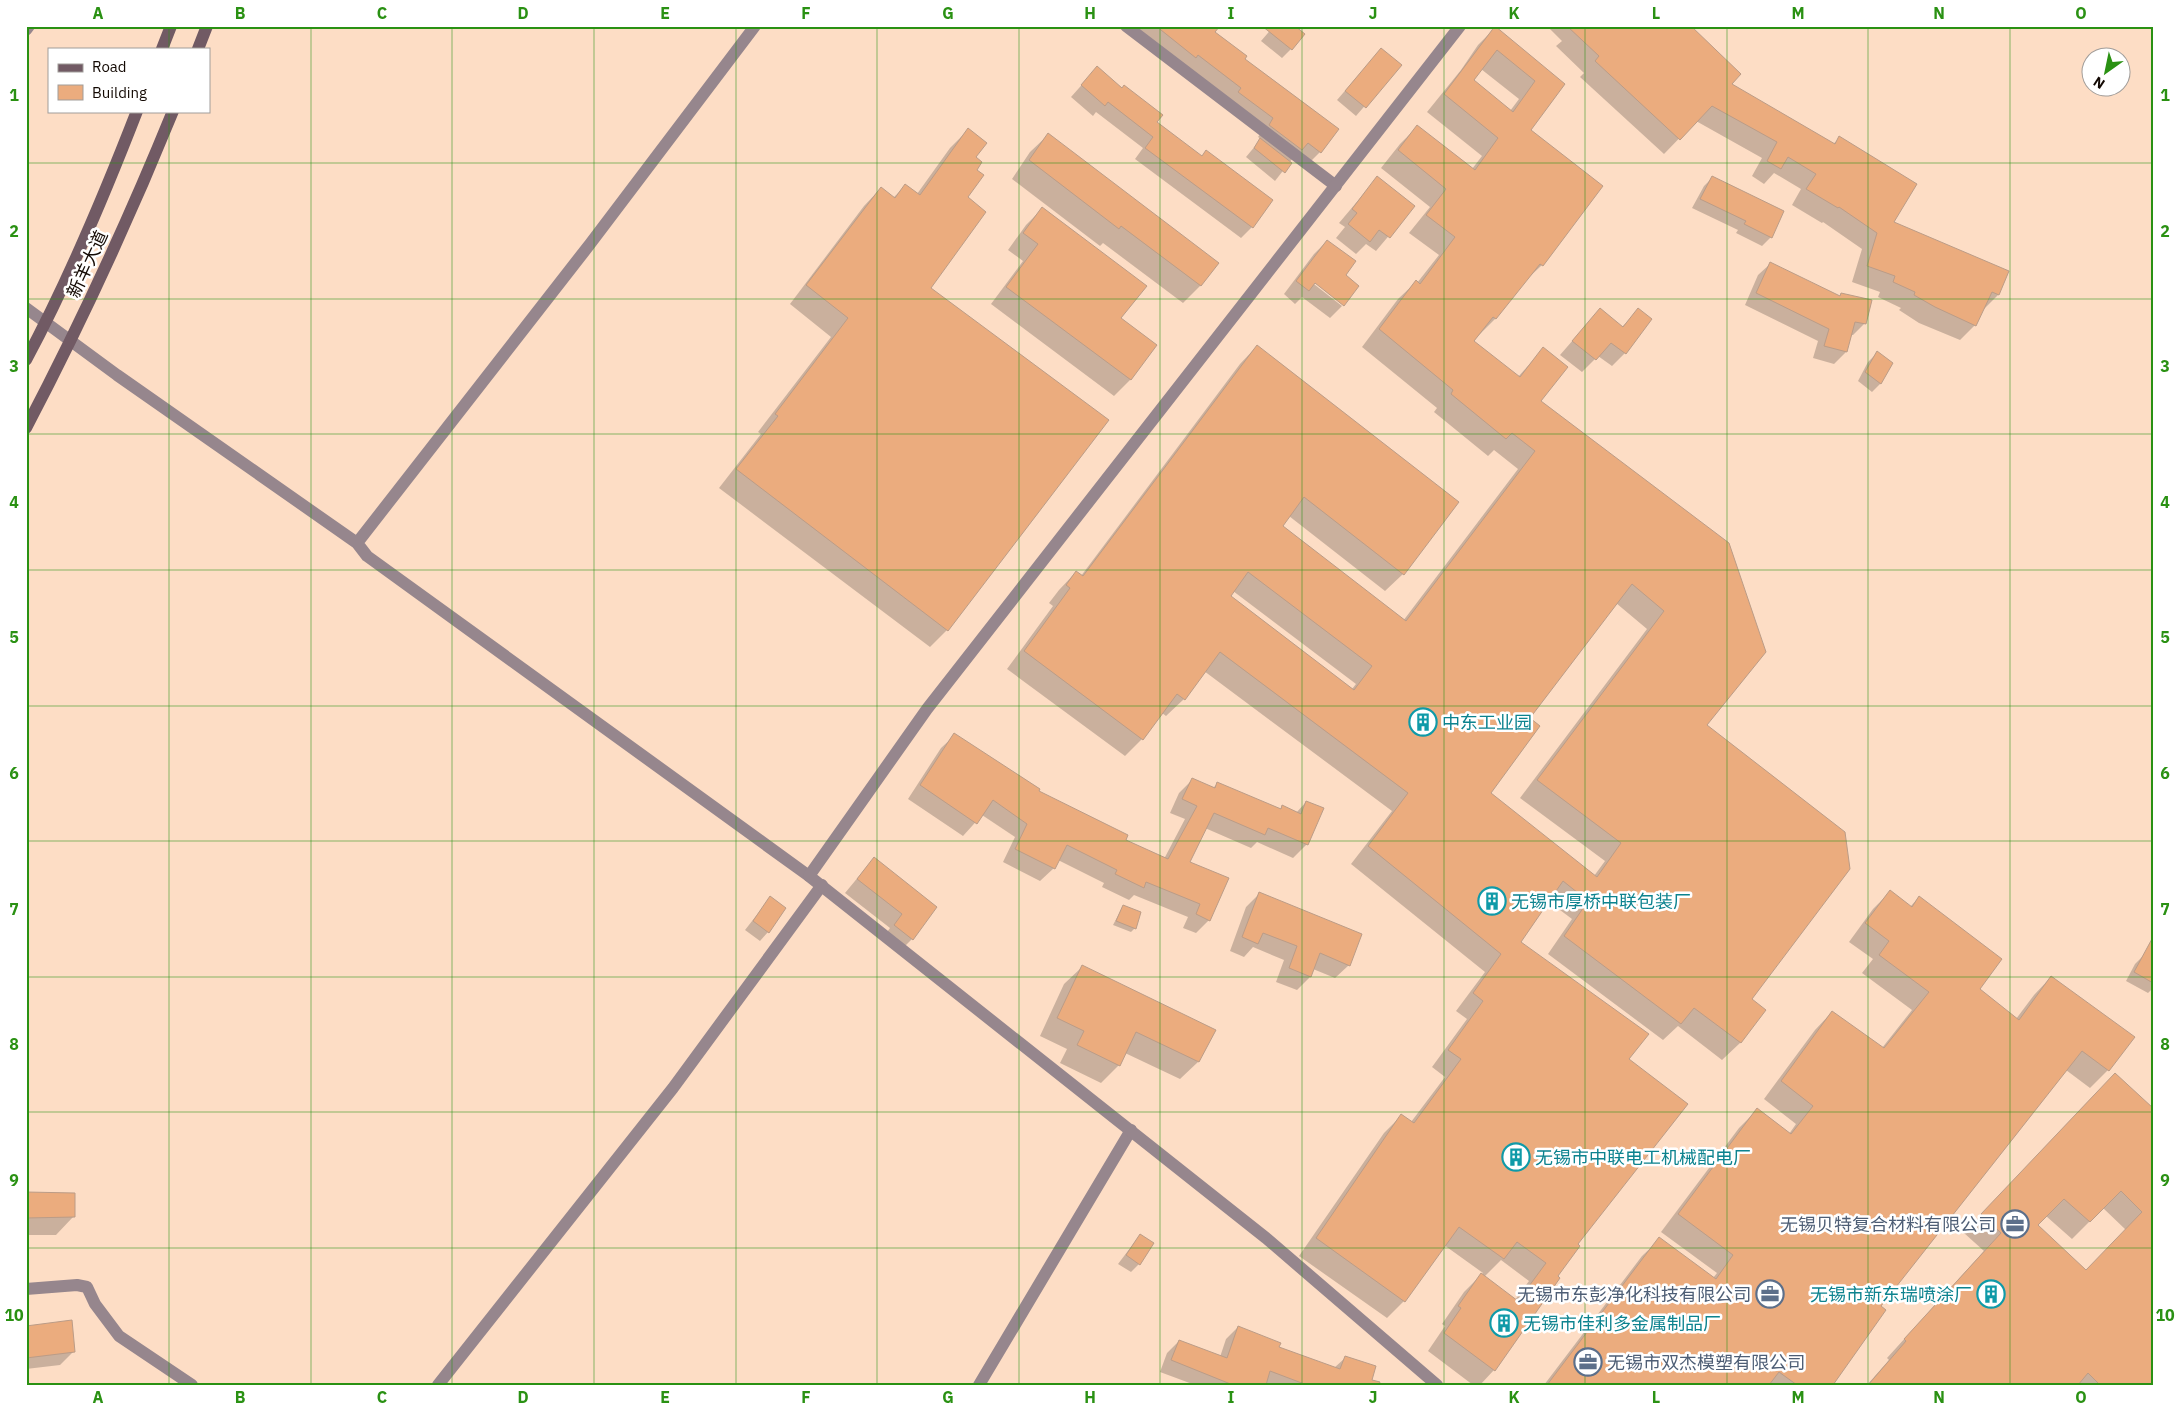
<svg xmlns="http://www.w3.org/2000/svg" width="2179" height="1411" font-family="'IBM Plex Sans','Noto Sans SC',sans-serif">
<style>
.shadow{fill:#0003;fill-rule:evenodd}
.building{fill:#ebac7e;stroke:#bb9c87;fill-rule:evenodd}
.lines{fill:none;stroke-linecap:round;stroke-linejoin:round}
.minor{stroke:#96868d;stroke-width:12}
.tertiary{stroke:#96868d;stroke-width:12}
.secondary{stroke:#715a64;stroke-width:12}
.grid{fill:none;stroke:#2a9113;stroke-width:1;stroke-opacity:0.55}
.labels{text-anchor:middle;dominant-baseline:central;stroke-width:5;stroke-linejoin:round;paint-order:stroke}
.street-label{font-size:18px;fill:#130903;stroke:#fff}
.culture-label{font-size:18px;fill:#0d838f;stroke:#fff;text-anchor:start}
.service-label{font-size:18px;fill:#4e5e75;stroke:#fff;text-anchor:end}
.neatline{fill:none;stroke:#2a9113;stroke-width:2}
.grid-label{font-size:16px;text-anchor:middle;font-weight:bold;fill:#2a9113}
</style>
<rect width="100%" height="100%" fill="#fdddc5"/>
<path class="shadow" d="M1131,26H1210L1213,32L1243,59L1320,152L1309,163L1296,154L1275,181L1246,157L1261,139L1258,137L1263,130Z
M1274,26L1291,49L1282,58L1261,41Z
M1547,26H1689L1730,84L1833,144L1840,138L1892,223L2007,271L1998,295L1982,311L1975,325L1960,340L1919,323L1899,310L1901,308L1878,297L1880,292L1852,282L1862,249L1823,222L1822,223L1792,205L1801,189L1774,173L1764,184L1752,176L1762,158L1696,121L1664,154L1580,77L1584,73L1556,46L1562,41Z
M1495,28L1564,84L1529,130L1542,265L1524,282L1496,318L1473,341L1518,377L1543,349L1540,401L1728,544L1705,725L1750,999L1764,1010L1740,1043L1722,1060L1678,1026L1663,1040L1548,954L1572,919L1548,901L1519,942L1628,1059L1576,1245L1494,1370L1480,1385H1473L1428,1351L1445,1326L1442,1324L1464,1292L1483,1273L1444,1245L1404,1301L1387,1318L1299,1256L1384,1133L1402,1115L1411,1122L1445,1077L1432,1067L1467,1019L1456,1011L1485,972L1351,864L1392,811L1204,671L1184,699L1166,716L1162,713L1142,739L1125,756L1007,669L1053,606L1049,603L1059,590L1076,572L1081,576L1240,364L1257,346L1403,574L1385,591L1289,516L1281,526L1403,621L1518,469L1494,450L1488,456L1434,412L1437,408L1362,347L1398,299L1416,282L1417,283L1439,255L1409,233L1430,207L1381,168L1400,144L1417,127L1472,169L1482,156L1427,112L1461,70L1478,45ZM1481,69L1519,99L1510,111L1473,81ZM1233,591L1356,684L1352,689L1229,596ZM1616,603L1647,629L1520,798L1605,861L1594,876L1489,794L1528,718ZM1501,1260L1529,1281L1515,1300L1484,1277Z
M1381,49L1400,65L1356,116L1337,100Z
M1087,79L1156,123L1201,157L1206,152L1252,227L1241,238L1135,159L1143,148L1096,112L1093,116L1071,97Z
M968,130L975,170L929,288L947,630L930,647L719,488L761,434L758,432L831,337L790,304L864,206L881,188L893,198L905,186L917,194L950,148Z
M1048,135L1217,263L1200,286L1183,303L1103,243L1100,246L1012,179L1030,152Z
M1713,177L1771,237L1762,246L1736,233L1738,230L1692,208L1704,186Z
M1377,178L1413,207L1376,251L1366,244L1356,254L1336,238L1345,227L1339,223Z
M1042,209L1120,318L1155,345L1130,380L1114,396L991,304L1023,261L1008,250L1026,225Z
M1327,241L1310,281L1342,306L1330,318L1302,297L1295,304L1284,294L1314,254Z
M1770,264L1839,297L1842,294L1865,323L1853,335H1851L1846,352L1834,364L1813,358L1818,341L1745,305L1758,275Z
M1600,309L1622,327L1638,310L1625,353L1612,366L1598,356L1582,372L1560,355Z
M1877,353L1892,364L1880,384L1872,392L1858,381L1868,362Z
M955,735L1037,792L1124,840L1164,859L1185,819L1170,813L1179,793L1192,780L1213,788L1217,784L1279,810L1282,807L1296,813L1306,802L1307,844L1293,858L1257,842L1251,848L1205,828L1188,863L1209,920L1196,933L1183,928L1188,917L1134,895L1129,900L1102,887L1104,883L1058,860L1054,868L1040,881L1003,862L1015,837L982,815L963,836L908,799L941,748Z
M874,858L936,907L912,939L899,952L882,939L890,928L845,893Z
M1890,892L1910,907L1919,897L1978,990L2016,1019L2034,995L2051,977L2133,1037L2108,1070L2090,1088L2066,1070L1879,1306L1831,1385H1544L1642,1256L1660,1239L1713,1278L1717,1273L1661,1232L1739,1128L1757,1110L1789,1134L1796,1124L1764,1099L1815,1030L1832,1012L1882,1048L1912,1010L1862,973L1873,959L1849,942L1873,909Z
M1260,893L1349,965L1335,978L1313,969L1310,977L1297,990L1276,982L1284,960L1253,947L1244,957L1230,951L1246,907Z
M770,898L768,932L760,941L745,930Z
M1123,906L1135,928L1131,932L1113,925Z
M2143,956L2153,961V988L2148,993L2126,981L2135,964Z
M1082,967L1198,1062L1180,1079L1125,1053L1119,1065L1101,1083L1060,1063L1067,1049L1040,1036L1064,984Z
M2097,1092L2153,1166V1385H1867L1889,1360L1887,1358L1984,1251L1964,1233ZM2103,1208L2126,1230L2086,1272L2036,1226L2046,1216L2072,1239Z
M26,1193L73,1217L56,1235H26Z
M1140,1235L1139,1264L1131,1272L1118,1264Z
M1238,1327L1278,1348L1334,1368L1345,1358L1369,1385H1195L1160,1372L1167,1353L1179,1341L1220,1357L1226,1339Z
M26,1328L74,1351L60,1365L26,1369Z"/>
<path class="building" d="M1156,26H1220L1215,32L1247,56L1245,59L1339,129L1321,153L1308,143L1302,150L1269,125L1273,118L1238,92L1241,88L1198,55L1196,58Z
M1262,26H1295L1305,34L1292,50Z
M1495,26L1565,84L1531,130L1603,186L1543,266L1540,264L1496,319L1493,317L1474,341L1520,377L1543,347L1568,367L1541,401L1729,543L1766,652L1707,725L1845,832L1850,869L1752,999L1766,1010L1741,1043L1694,1008L1681,1024L1564,936L1588,901L1563,881L1521,942L1649,1034L1629,1059L1688,1104L1578,1244L1580,1246L1558,1276L1560,1278L1495,1371L1444,1333L1461,1308L1458,1306L1481,1273L1518,1301L1546,1263L1517,1242L1504,1259L1459,1227L1405,1302L1316,1238L1401,1114L1414,1123L1461,1059L1448,1050L1483,1001L1473,993L1501,954L1368,846L1408,793L1220,652L1185,700L1177,694L1143,740L1024,651L1070,588L1066,585L1076,571L1083,576L1257,345L1459,502L1404,575L1304,497L1283,526L1406,621L1535,451L1512,433L1506,439L1451,394L1453,390L1379,329L1416,280L1420,284L1455,237L1426,215L1446,189L1398,150L1417,125L1475,170L1498,138L1444,94ZM1497,50L1535,81L1513,112L1474,80ZM1248,572L1372,666L1354,690L1231,596ZM1632,584L1664,611L1537,780L1621,843L1597,877L1491,793L1540,726L1530,718Z
M1567,26H1691L1741,74L1732,84L1835,144L1839,136L1917,184L1894,222L2009,271L1999,295L1992,292L1976,326L1935,307L1914,295L1915,292L1893,282L1895,276L1867,266L1877,233L1839,207L1838,208L1806,189L1816,174L1788,157L1781,169L1767,161L1777,142L1712,106L1680,140L1595,61L1599,56Z
M1381,48L1402,65L1366,108L1345,91Z
M1097,66L1122,88L1124,85L1163,115L1157,122L1202,156L1206,150L1273,200L1253,228L1145,148L1153,137L1108,102L1105,106L1081,85Z
M968,128L987,143L976,157L982,162L977,170L984,175L968,197L986,212L931,288L1109,420L948,631L736,469L778,416L775,414L848,318L806,285L881,187L895,198L905,184L920,195Z
M1048,133L1219,263L1201,286L1121,226L1119,229L1029,160Z
M1260,138L1292,163L1285,173L1254,148Z
M1377,176L1415,206L1390,238L1379,230L1370,242L1348,224L1357,213L1352,209Z
M1712,176L1784,211L1772,238L1744,224L1746,221L1700,199Z
M1042,207L1147,286L1121,318L1157,345L1131,380L1006,287L1038,244L1023,233Z
M1327,240L1356,261L1346,275L1359,286L1344,306L1315,283L1309,291L1296,281Z
M1770,262L1840,296L1841,293L1872,300L1866,324L1855,322L1847,352L1824,346L1829,329L1756,293Z
M1600,308L1623,327L1638,308L1652,319L1626,354L1611,343L1596,360L1572,341Z
M1877,351L1893,363L1881,384L1865,372Z
M954,733L1040,789L1039,791L1128,835L1126,840L1168,859L1197,806L1182,799L1192,778L1215,788L1217,782L1281,809L1282,805L1301,814L1306,801L1324,808L1308,845L1268,828L1265,835L1214,813L1190,862L1229,878L1210,921L1196,914L1200,904L1146,882L1144,888L1115,874L1117,870L1067,845L1055,869L1015,849L1027,824L993,800L977,824L920,785Z
M874,857L937,907L913,940L894,925L902,914L857,879Z
M1890,890L1912,907L1919,896L2002,959L1980,989L2019,1020L2051,976L2135,1037L2109,1071L2082,1051L1881,1306L1886,1310L1833,1385H1797L1779,1372L1769,1385H1547L1659,1237L1716,1279L1733,1255L1678,1214L1757,1108L1791,1134L1813,1106L1781,1081L1832,1011L1884,1048L1929,992L1879,955L1889,941L1865,923Z
M1259,892L1362,934L1350,966L1320,953L1311,977L1289,968L1297,946L1263,933L1258,944L1242,937Z
M770,896L786,908L769,933L753,921Z
M1123,905L1141,912L1136,929L1116,921Z
M2153,937V983L2134,972Z
M1082,965L1216,1030L1199,1062L1136,1032L1120,1066L1077,1045L1084,1031L1057,1018Z
M2115,1073L2153,1108V1385H2100L2088,1373L2078,1385H1868L1906,1341L1904,1339L2001,1233L1981,1214ZM2121,1191L2142,1212L2086,1270L2038,1225L2064,1199L2090,1222Z
M26,1192L75,1193V1217L26,1218Z
M1140,1234L1154,1243L1140,1265L1126,1255Z
M72,1320L75,1352L26,1358V1326Z
M1238,1326L1281,1343L1279,1347L1340,1369L1345,1356L1376,1366L1372,1380L1380,1382L1379,1385H1307L1270,1371L1266,1385H1233L1171,1360L1179,1340L1227,1358Z"/>
<g class="lines">
<path class="minor" d="M755,26L590,244L357,543L367,556L809,876
M1126,26L1336,186
M26,30L29,26
M26,308L117,375L357,543
M26,1289L77,1285L87,1287L95,1304L119,1336L192,1385
M438,1385L673,1088L822,885
M979,1385L1131,1130"/>
<path class="tertiary" d="M1437,1385L1266,1238L809,876L927,709L1460,26"/>
<path class="secondary" d="M162,49L171,26
M198,49L207,26
M26,360C69,280 104,196 137,111
M26,428C80,325 129,219 173,111"/>
</g>
<path class="grid" d="M169,26V49M311,26V1385M452,26V1385M594,26V1385M736,26V1385M877,26V1385M1019,26V1385M1160,26V1385M1302,26V1385M1444,26V1385M1585,26V1385M1727,26V1385M1868,26V1385M2010,26V1385M169,111V1385M26,163H2153M26,299H2153M26,434H2153M26,570H2153M26,706H2153M26,841H2153M26,977H2153M26,1112H2153M26,1248H2153"/>
<defs>
<g id="building-ring" transform="scale(1.4375)"><circle r="9.5" fill="#fff" stroke="#0f9aa8" stroke-width="1.5"/><path d="M-4-6H4V6H1V3H-1V6H-4ZM-2.5-4.3h1.7v1.8h-1.7ZM.8-4.3h1.7v1.8H.8ZM-2.5-1h1.7V.8h-1.7ZM.8-1h1.7V.8H.8Z" fill="#0f9aa8"/></g>
<g id="office-ring" transform="scale(1.4375)"><circle r="9.5" fill="#fff" stroke="#5c6f8a" stroke-width="1.5"/><path d="M-6-3h4V-5.5h4V-3h4V5H-6ZM-1-4.5V-3h2v-1.5ZM-6 0V1H6V0Z" fill="#5c6f8a"/></g>
</defs>
<g fill-rule="evenodd">
<use href="#building-ring" x="1423" y="722"/>
<use href="#building-ring" x="1492" y="901"/>
<use href="#building-ring" x="1516" y="1157"/>
<use href="#office-ring" x="2015" y="1224"/>
<use href="#office-ring" x="1770" y="1294"/>
<use href="#building-ring" x="1991" y="1294"/>
<use href="#building-ring" x="1504" y="1323"/>
<use href="#office-ring" x="1588" y="1362"/>
</g>
<g class="labels">
<g class="street-label">
<text transform="translate(87 264) rotate(-65)">新羊大道</text>
</g>
<g class="culture-label">
<text x="1442" y="722">中东工业园</text>
<text x="1511" y="901">无锡市厚桥中联包装厂</text>
<text x="1535" y="1157">无锡市中联电工机械配电厂</text>
<text x="1972" y="1294" text-anchor="end">无锡市新东瑞喷涂厂</text>
<text x="1523" y="1323">无锡市佳利多金属制品厂</text>
</g>
<g class="service-label">
<text x="1996" y="1224">无锡贝特复合材料有限公司</text>
<text x="1751" y="1294">无锡市东彭净化科技有限公司</text>
<text x="1607" y="1362" text-anchor="start">无锡市双杰模塑有限公司</text>
</g>
</g>
<rect width="2179" height="1411" fill="none" stroke="#ffffff" stroke-width="55"/>
<rect x="48" y="48" width="162" height="65" fill="#ffffff" stroke="#a19d9a"/>
<rect x="58" y="64" width="25" height="8" fill="#715a64" stroke="#a19d9a"/>
<text x="92" y="72" font-size="15" fill="#130903">Road</text>
<rect x="58" y="85" width="25" height="15" fill="#ebac7e" stroke="#a19d9a"/>
<text x="92" y="98" font-size="15" fill="#130903">Building</text>
<g transform="translate(2106 72) rotate(213)"><circle r="24" fill="#ffffff" stroke="#a19d9a"/>
<path d="M0-4L9 19L0 12L-9 19Z" fill="#2a9113"/>
<text y="-8" font-size="14" font-weight="bold" text-anchor="middle" fill="#130903">N</text>
</g>
<rect x="28" y="28" width="2124" height="1356" class="neatline"/>
<g class="grid-label">
<text x="98" y="19">A</text>
<text x="240" y="19">B</text>
<text x="382" y="19">C</text>
<text x="523" y="19">D</text>
<text x="665" y="19">E</text>
<text x="806" y="19">F</text>
<text x="948" y="19">G</text>
<text x="1090" y="19">H</text>
<text x="1231" y="19">I</text>
<text x="1373" y="19">J</text>
<text x="1514" y="19">K</text>
<text x="1656" y="19">L</text>
<text x="1798" y="19">M</text>
<text x="1939" y="19">N</text>
<text x="2081" y="19">O</text>
<text x="14" y="101">1</text>
<text x="2165" y="101">1</text>
<text x="14" y="237">2</text>
<text x="2165" y="237">2</text>
<text x="14" y="372">3</text>
<text x="2165" y="372">3</text>
<text x="14" y="508">4</text>
<text x="2165" y="508">4</text>
<text x="14" y="643">5</text>
<text x="2165" y="643">5</text>
<text x="14" y="779">6</text>
<text x="2165" y="779">6</text>
<text x="14" y="915">7</text>
<text x="2165" y="915">7</text>
<text x="14" y="1050">8</text>
<text x="2165" y="1050">8</text>
<text x="14" y="1186">9</text>
<text x="2165" y="1186">9</text>
<text x="14" y="1321">10</text>
<text x="2165" y="1321">10</text>
<text x="98" y="1403">A</text>
<text x="240" y="1403">B</text>
<text x="382" y="1403">C</text>
<text x="523" y="1403">D</text>
<text x="665" y="1403">E</text>
<text x="806" y="1403">F</text>
<text x="948" y="1403">G</text>
<text x="1090" y="1403">H</text>
<text x="1231" y="1403">I</text>
<text x="1373" y="1403">J</text>
<text x="1514" y="1403">K</text>
<text x="1656" y="1403">L</text>
<text x="1798" y="1403">M</text>
<text x="1939" y="1403">N</text>
<text x="2081" y="1403">O</text>
</g>
</svg>
